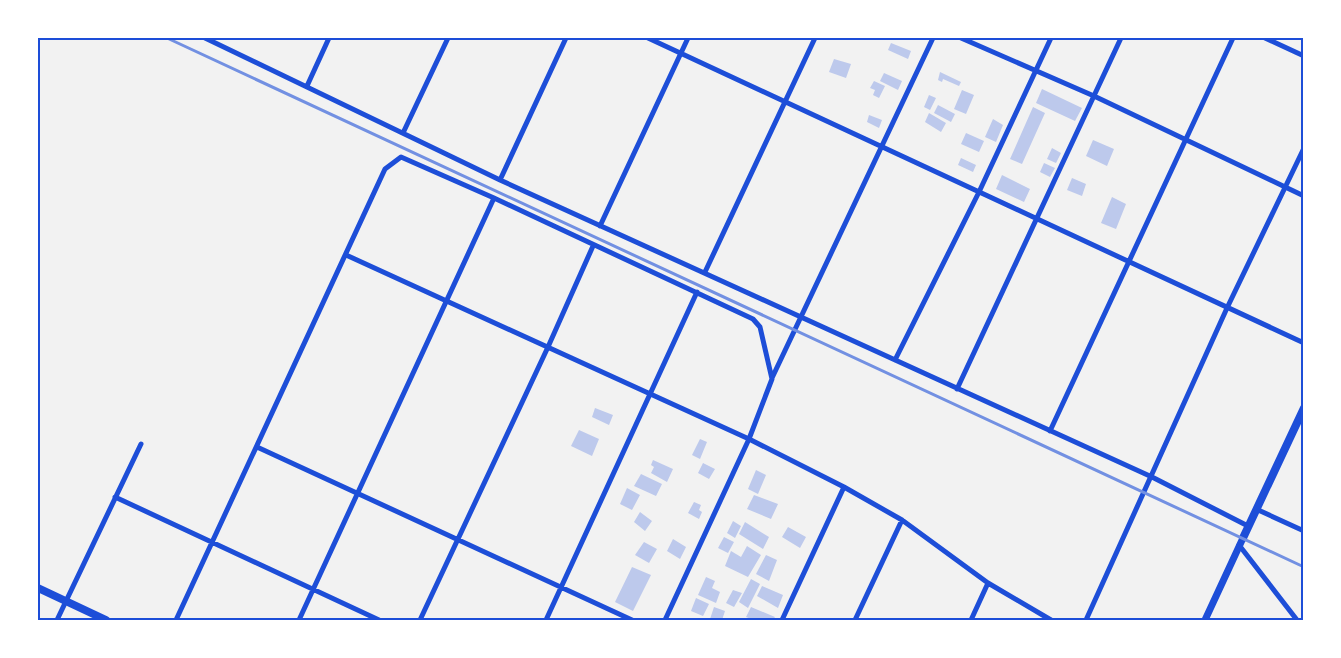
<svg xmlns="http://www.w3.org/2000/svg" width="1341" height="658" font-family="Raleway,sans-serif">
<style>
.building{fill:#bdc9ec}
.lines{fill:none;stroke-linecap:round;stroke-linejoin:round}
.minor{stroke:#1d4ed8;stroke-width:5}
.tertiary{stroke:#1d4ed8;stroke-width:7}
.secondary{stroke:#1d4ed8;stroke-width:8}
.primary{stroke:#1d4ed8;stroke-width:8}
.rail{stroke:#7290e2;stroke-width:3}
.neatline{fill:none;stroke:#1d4ed8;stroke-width:2}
</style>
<rect width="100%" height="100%" fill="#f2f2f2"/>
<path class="building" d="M891,43L911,51L908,59L888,50Z
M834,59L851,64L846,78L829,72Z
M940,72L961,82L959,86L943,79L942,82L938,80Z
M884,73L902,81L898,90L880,81Z
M874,81L885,86L879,98L873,95L875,90L870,88Z
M1042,89L1082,108L1075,121L1036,103Z
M962,90L974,95L966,114L954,109Z
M929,95L936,98L930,110L924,107Z
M938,105L955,114L951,122L934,113Z
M1033,107L1045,113L1022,164L1010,159Z
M929,113L946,123L941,132L925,122Z
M869,115L882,120L879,128L867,122Z
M993,119L1003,125L996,142L985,137Z
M966,133L984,141L979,152L961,144Z
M1093,140L1114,149L1107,166L1086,156Z
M1052,148L1061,153L1056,163L1047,159Z
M961,158L976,165L973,172L958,165Z
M1044,163L1055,168L1050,177L1040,172Z
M1002,175L1030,189L1024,202L996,189Z
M1072,178L1086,184L1082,196L1067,190Z
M1112,197L1126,204L1116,229L1101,223Z
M595,408L613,415L609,425L592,417Z
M579,430L599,439L592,456L571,446Z
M700,439L707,442L700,459L692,455Z
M653,460L673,469L667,482L651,473L654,467L651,465Z
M703,463L715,469L709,479L698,473Z
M756,470L766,475L758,494L748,489Z
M641,474L662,484L656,496L634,486Z
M627,488L640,495L632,510L620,504Z
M754,495L778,504L771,519L747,509Z
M694,502L701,505L699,510L702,512L699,519L688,513Z
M640,512L652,521L645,531L634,522Z
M733,521L741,526L735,538L727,533Z
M745,522L769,537L763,549L739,534Z
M788,527L806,537L800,548L782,537Z
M724,537L734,542L728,553L718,548Z
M673,539L686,547L680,559L667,551Z
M644,542L657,549L649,563L635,555Z
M747,546L761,555L748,577L725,566L731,551L741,557Z
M766,555L777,560L769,581L756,574Z
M632,567L651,575L633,611L615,602Z
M706,577L715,581L712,588L720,592L716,603L698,595Z
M751,579L760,584L748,608L739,602Z
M762,586L783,595L778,608L757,596Z
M733,590L742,593L734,607L726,603Z
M696,598L709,604L703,616L691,611Z
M714,607L725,611L722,620L710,619Z
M751,607L775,617L773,620H754L746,617Z"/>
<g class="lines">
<path class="minor" d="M205,38L500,180L1152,477L1248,526
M648,38L1304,343
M961,38L1094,96L1304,196
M1265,38L1304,56
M307,86L329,38
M403,133L448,38
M500,180L566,38
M600,226L688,38
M346,255L749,439L844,487L902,520L988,583L1051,620
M705,272L815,38
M895,360L979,192L1051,38
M772,378L933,38
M957,389L1121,38
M1050,431L1233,38
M257,447L632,620
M115,497L379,620
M1256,509L1304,531
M1239,545L1297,620
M57,620L141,444
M176,620L385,169L401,157L494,198L753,319L760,327L772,379L749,439L665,620
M299,620L494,198
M420,620L548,347L593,246
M546,620L697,292
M782,620L844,487
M855,620L902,520
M971,620L988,583
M1086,620L1227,308L1304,148"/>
<path class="tertiary" d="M1205,620L1243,538"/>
<path class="secondary" d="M1243,538L1304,408"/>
<path class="primary" d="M38,588L106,620"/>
<path class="rail" d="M167,38L1304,567"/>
</g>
<rect width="1341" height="658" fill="none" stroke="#ffffff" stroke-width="78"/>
<rect x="39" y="39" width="1263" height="580" class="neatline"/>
</svg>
